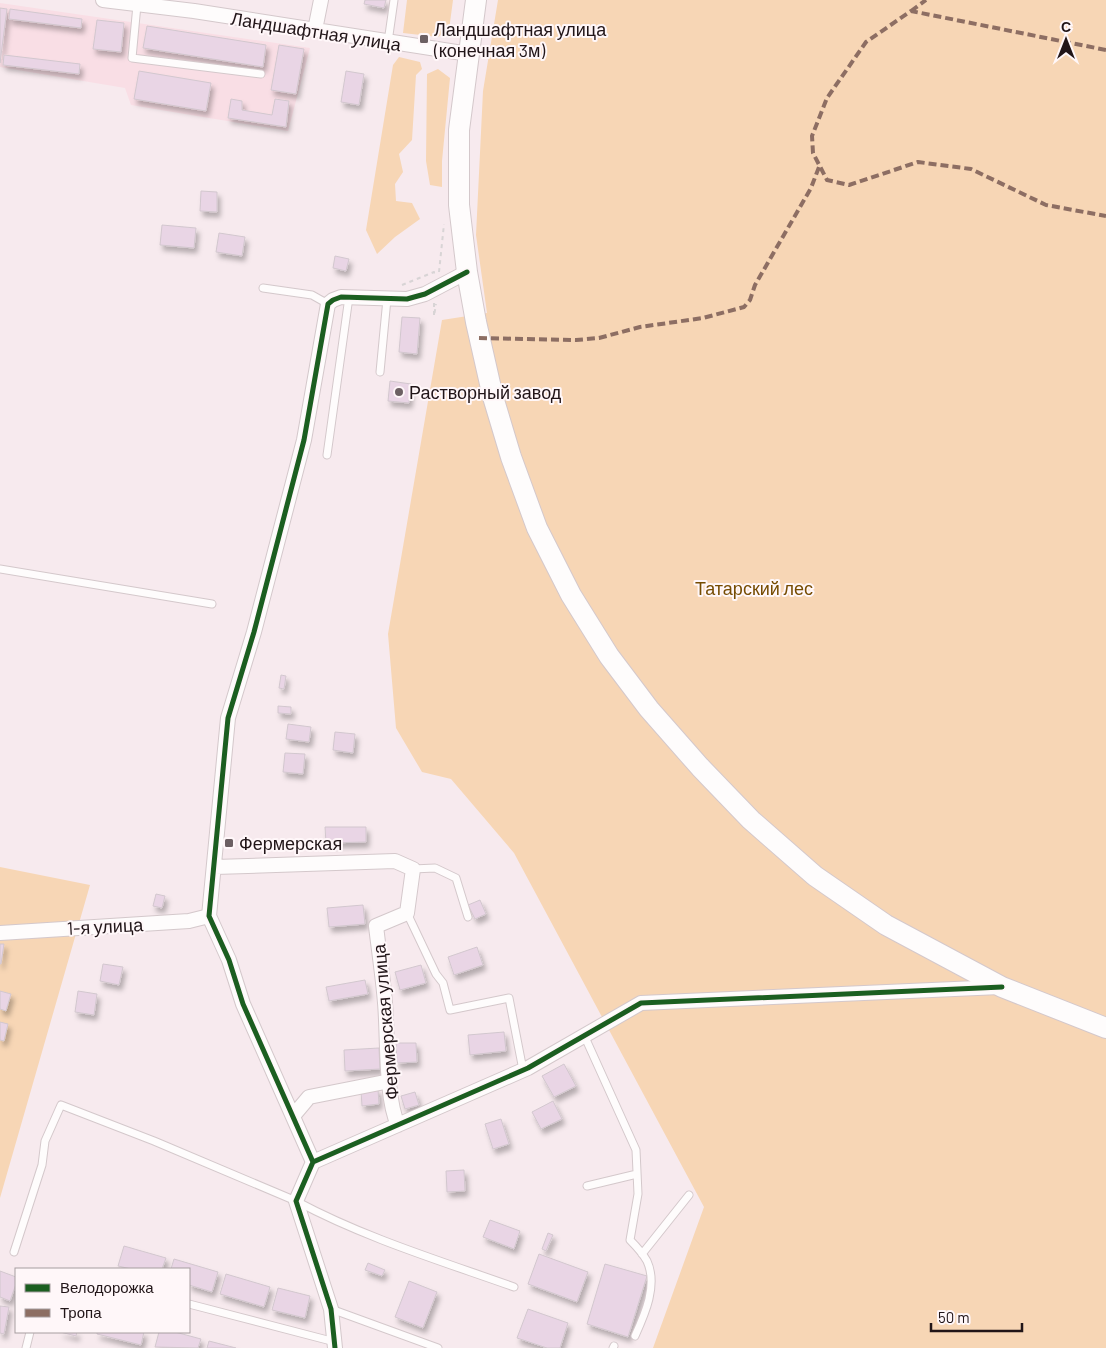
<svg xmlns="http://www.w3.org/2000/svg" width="1106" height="1348" font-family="Barlow,sans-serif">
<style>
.built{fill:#f9dee5}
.green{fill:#f7d6b5}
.building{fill:#e9d5e5;stroke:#d2c7ce;filter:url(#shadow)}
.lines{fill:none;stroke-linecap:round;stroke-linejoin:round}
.service-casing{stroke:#d4c8cb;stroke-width:9}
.minor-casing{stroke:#d4c8cb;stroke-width:16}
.secondary-casing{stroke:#d4c8cb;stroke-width:22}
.path{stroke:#d8d4d5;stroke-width:2;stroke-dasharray:4 4;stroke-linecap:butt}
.service{stroke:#fefcfc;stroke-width:7}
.minor{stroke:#fefcfc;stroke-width:14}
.secondary{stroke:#fefcfc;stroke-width:20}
.quiet{stroke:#8d6e63;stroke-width:4;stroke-dasharray:8 4;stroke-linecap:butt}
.cycleway-casing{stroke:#fff7f9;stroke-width:8}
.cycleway{stroke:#1b5e20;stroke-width:5}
.poi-dot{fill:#6c6063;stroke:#fff7f9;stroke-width:2}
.labels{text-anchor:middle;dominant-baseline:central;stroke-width:4;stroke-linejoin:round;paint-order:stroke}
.poi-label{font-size:18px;fill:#211518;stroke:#fff7f9;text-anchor:start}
.street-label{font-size:18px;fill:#211518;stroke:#fff7f9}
.park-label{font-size:18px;fill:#764c02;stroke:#fff7f9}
</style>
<defs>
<filter id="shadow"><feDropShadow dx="3" dy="5" stdDeviation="2.5" flood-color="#0004"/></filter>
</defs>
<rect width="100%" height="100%" fill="#f7eaee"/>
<path class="built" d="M0,3L310,48L288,131L131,105L125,88L0,67Z"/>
<path class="green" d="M407,0H453L449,30L438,37L403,33Z
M498,0H1106V1348H653L704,1207L514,853L451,779L422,772L396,728L388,634L442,320L487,313L476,235L483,91Z
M399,57L420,62L422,69L416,75L412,140L399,154L403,172L395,184L396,201L412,203L420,219L395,237L377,254L366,230L393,65Z
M438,69L450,78L442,161V187L430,185L426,161L427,74Z
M0,867L90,885L0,1198Z"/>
<path class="building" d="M365,0H386L384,8L364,4Z
M0,8L7,9L0,63Z
M10,9L82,19L81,28L9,19Z
M97,20L124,23L121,52L93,49Z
M147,26L266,45L263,67L143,48Z
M279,45L304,49L296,94L271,90Z
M4,55L80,64L79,74L3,65Z
M139,71L211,83L206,111L134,99Z
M346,71L364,74L359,105L341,102Z
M231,99L242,101V110L272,115L275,99L289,101L286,127L228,118Z
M201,191L217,192V212L200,211Z
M162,225L196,228L194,248L160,245Z
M219,233L245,237L242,256L216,252Z
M335,256L349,259L346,271L333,268Z
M402,317L420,318L417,354L399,352Z
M390,381L411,384L409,403L388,401Z
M281,675L286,676L284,689L279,688Z
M278,706L291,707V714L278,713Z
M288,724L311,727L309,742L286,739Z
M335,732L355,734L353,753L333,750Z
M285,753L305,754L303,774L283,772Z
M325,827H366V842L326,843Z
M156,894L165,896L162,908L153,906Z
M480,900L486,914L475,919L468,905Z
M363,905L365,924L329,927L327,908Z
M0,944H4L1,964H0Z
M477,947L483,965L454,975L448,957Z
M103,964L123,967L119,985L100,981Z
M421,965L426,983L400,990L395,972Z
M365,980L368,994L329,1001L326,987Z
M0,991L11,994L6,1011L0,1009Z
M78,991L97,994L94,1015L75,1012Z
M0,1022L8,1024L4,1041L0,1040Z
M504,1032L506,1051L470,1055L468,1035Z
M396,1043H416L417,1062L397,1063Z
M379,1048L380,1069L345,1071L344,1050Z
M564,1064L576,1086L554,1097L542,1076Z
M378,1089L379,1104L362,1106L361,1091Z
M415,1092L419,1105L405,1109L401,1096Z
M553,1101L562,1119L541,1129L532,1112Z
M501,1119L509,1144L493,1149L485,1124Z
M464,1170L465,1191L447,1192L446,1171Z
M490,1220L520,1231L514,1249L483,1237Z
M548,1233L553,1235L546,1251L542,1249Z
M124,1246L166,1258L162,1269H131L118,1266Z
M539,1254L588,1272L577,1302L528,1284Z
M174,1259L218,1272L212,1292L189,1285V1269H171Z
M368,1263L385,1270L382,1276L365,1270Z
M605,1264L647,1276L628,1337L587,1324Z
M0,1271L16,1277V1284L10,1301L0,1297Z
M226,1274L270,1287L264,1307L220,1294Z
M409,1281L437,1292L423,1328L395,1317Z
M278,1288L310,1296L305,1318L272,1310Z
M0,1306L9,1307L4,1334L0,1333Z
M528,1309L568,1323L560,1348H547L517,1338Z
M60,1332H77L76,1336Z
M97,1332H144L141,1345L97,1334Z
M159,1332H175L201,1339L198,1348L155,1347Z
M209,1341L236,1348H207Z"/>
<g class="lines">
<g class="service-casing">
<path id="service" d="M137,5L132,58L261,74
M388,42L394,0
M263,288L312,295L328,304
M380,372L387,299
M327,455L349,297
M0,569L212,604
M413,869L435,868L456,878L468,917
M407,913L436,974L443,983L450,1010L509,998L523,1070
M584,1035L636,1150L638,1194L630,1240C636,1246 643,1254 647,1261C658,1285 645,1314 635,1336
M587,1186L637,1174
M14,1252L42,1165L45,1141L61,1105L154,1141L296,1201C365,1238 441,1261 514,1287
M642,1254L689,1195
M189,1304L335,1342
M331,1309L438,1348
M26,1348L30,1332
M613,1348L614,1346"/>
</g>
<g class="minor-casing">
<path id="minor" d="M103,0L194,11L469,54
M315,30L321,0
M215,867L395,861L413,869L407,913L376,926C379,952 383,977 385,1003C388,1036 385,1097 398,1125
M0,933L189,921L209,916
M293,1116L309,1097L390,1081
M313,1162L528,1068L641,1003L1000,987
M335,1348L331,1309L296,1201L313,1162L243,1004L229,960L209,916L228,718L254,632L304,440L328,304L333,300L341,297L407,299L425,294L467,272"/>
</g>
<g class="secondary-casing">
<path id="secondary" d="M476,0L459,130V205L467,272L476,322L493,397L511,457L537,528L571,595L609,656L649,709L700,767L751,820L815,876L886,925L1002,987L1106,1028"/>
</g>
<path class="path" d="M439,272L444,224
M402,285L434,272V276
M434,303V316L436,304"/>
<use href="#service" class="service"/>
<use href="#minor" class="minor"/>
<use href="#secondary" class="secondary"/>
<path class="quiet" d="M911,11L926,0
M1106,50L911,11L866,42L827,98L812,136L813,153L827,180L849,185L918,162L971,169L1046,205L1106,216
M479,338L576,340L599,338L640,327L703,318L744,307L750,300L755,285L811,188L819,167"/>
<g class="cycleway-casing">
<path id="cycleway" d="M313,1162L528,1068L641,1003L1002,987
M335,1348L331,1309L296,1201L313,1162L243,1004L229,960L209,916L228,718L254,632L304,440L328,304L333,300L341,297L407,299L425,294L467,272"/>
</g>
<use href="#cycleway" class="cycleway"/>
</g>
<g class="poi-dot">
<rect x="419" y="34" width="10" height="10" rx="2.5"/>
<circle cx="399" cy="392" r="5"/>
<rect x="224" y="838" width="10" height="10" rx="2.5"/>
</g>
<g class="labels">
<g class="poi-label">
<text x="434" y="29">Ландшафтная улица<tspan x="434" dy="21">(конечная 3м)</tspan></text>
<text x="409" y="392">Растворный завод</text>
<text x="239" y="843">Фермерская</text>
</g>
<g class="street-label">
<text transform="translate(316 31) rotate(9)">Ландшафтная улица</text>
<text transform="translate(105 926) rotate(-3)">1-я улица</text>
<text transform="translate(385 1022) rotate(-95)">Фермерская улица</text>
</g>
<g class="park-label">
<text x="754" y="588">Татарский лес</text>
</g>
</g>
<rect x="15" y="1268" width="175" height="65" fill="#fff7f9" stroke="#a69d9f"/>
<rect x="25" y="1284" width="25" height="8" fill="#1b5e20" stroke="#a69d9f"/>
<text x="60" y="1293" font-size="15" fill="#211518">Велодорожка</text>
<rect x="25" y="1309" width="25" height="8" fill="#8d6e63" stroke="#a69d9f"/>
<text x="60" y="1318" font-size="15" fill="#211518">Тропа</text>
<g transform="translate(1066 40)" stroke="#fff7f9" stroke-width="4" paint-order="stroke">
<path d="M0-4L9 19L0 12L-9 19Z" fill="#211518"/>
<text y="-8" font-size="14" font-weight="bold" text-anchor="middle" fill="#211518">С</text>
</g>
<path d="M931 1323v8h91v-8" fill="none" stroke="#211518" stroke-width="2.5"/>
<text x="938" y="1323" font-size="15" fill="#211518" stroke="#fff7f9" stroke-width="4" paint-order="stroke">50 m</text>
</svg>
